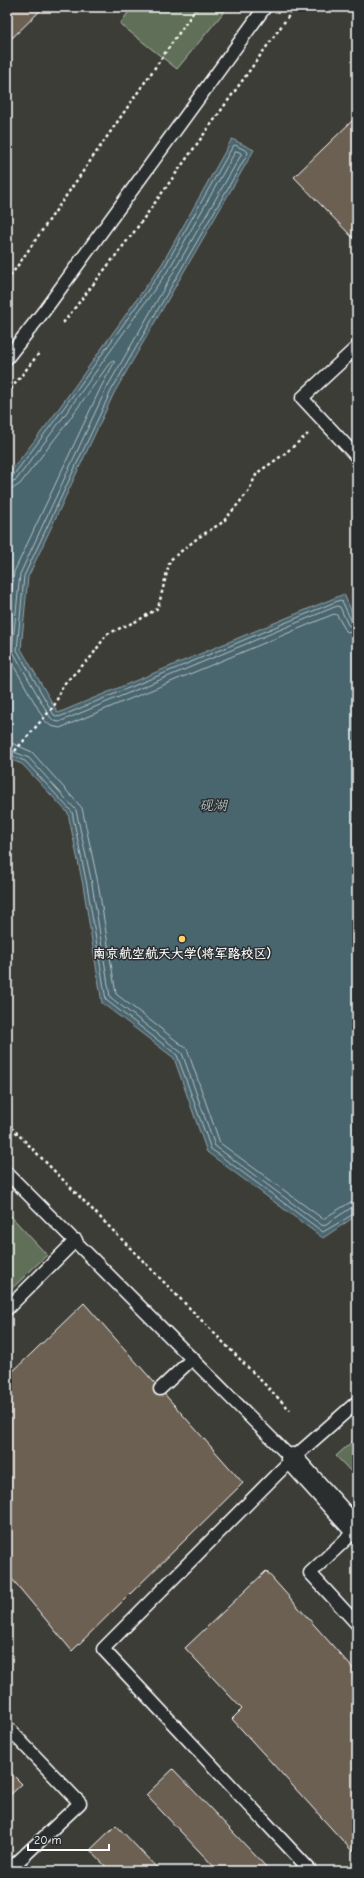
<svg xmlns="http://www.w3.org/2000/svg" width="364" height="1878" font-family="'Comic Neue','LXGW WenKai TC',sans-serif">
<style>
.built{fill:#3e3c39}
.green{fill:#617058;stroke:#b0b8ac}
.water{fill:#4a656e;stroke:#92a3a8}
.lines{fill:none;stroke-linecap:round;stroke-linejoin:round}
.shore{stroke:#b7c1c5;stroke-width:1}
.building{fill:#6c6053;stroke:#fff}
.lane-casing{stroke:#fff;stroke-width:15}
.street-casing{stroke:#fff;stroke-width:25}
.path{stroke:#fff;stroke-width:2.5;stroke-dasharray:3 3;stroke-linecap:butt}
.lane{stroke:#2a2d2e;stroke-width:12}
.street{stroke:#2a2d2e;stroke-width:22}
.poi-dot{fill:#ffd166;stroke:#2a2d2e;stroke-width:1.5}
.labels{text-anchor:middle;dominant-baseline:central;stroke-width:3;stroke-linejoin:round;paint-order:stroke}
.poi-label{font-size:13px;font-weight:bold;fill:#fff;stroke:#2a2d2e}
.water-label{font-size:14px;font-style:italic;fill:#aebabe;stroke:#2a2d2e}
</style>
<rect width="100%" height="100%" fill="#2a2d2e"/>
<filter id="ink" filterUnits="userSpaceOnUse"><feTurbulence type="fractalNoise" baseFrequency=".025" numOctaves="2"/><feDisplacementMap in="SourceGraphic" scale="8" xChannelSelector="R" yChannelSelector="G"/><feConvolveMatrix kernelMatrix="1 2 1 2 8 2 1 2 1" color-interpolation-filters="sRGB"/></filter>
<g filter="url(#ink)">
<path class="built" d="M7,7H357V1871H7Z"/>
<path class="green" d="M132,7H228L177,69L120,24Z
M7,1212L47,1255L7,1293Z
M357,1437V1478L336,1456Z"/>
<path class="water" d="M232,139L254,150L114,393L28,577L21,649L58,713L344,594L357,624V1215L323,1238L207,1152L174,1058L102,1003L83,885L68,813L22,764L7,758V476L52,418L162,264Z"/>
<g class="lines">
<path class="shore" d="M7,478L12,477L55,420L165,266L233,146L235,145L247,151L248,153L111,391L24,576L17,650L54,715L59,717L340,600L342,601L352,622L357,624
M7,483L16,480L59,423L169,269L235,152L237,151L241,153V155L106,389L20,574L12,650L50,717L54,721L59,722L337,606L340,607L348,625L357,629
M7,489L14,488L20,484L64,427L111,361H114V363L101,387L14,572L7,638
M7,654L45,721L51,726L60,728L334,614L337,615L346,631L357,635
M7,743L14,744L32,752L82,808L98,883L116,994L187,1049L220,1143L323,1219L349,1203L357,1201
M7,749L29,758L76,810L92,884L110,997L182,1053L215,1146L323,1226L351,1208L357,1207
M7,754L25,761L72,812L87,885L106,1000L177,1055L211,1149L323,1232L357,1212"/>
</g>
<path class="building" d="M7,7H44L7,43Z
M357,116V242L294,177Z
M84,1303L243,1483L72,1651L7,1573V1377Z
M266,1571L357,1673V1847L352,1851L232,1719L242,1709L185,1648Z
M7,1769L22,1784L7,1798Z
M173,1769L270,1871H218L146,1795Z
M116,1825L160,1871H110L90,1850Z"/>
<g class="lines">
<g class="lane-casing">
<path id="lane" d="M357,347L302,398L357,457
M7,358L44,311L265,7
M7,1173L292,1459L357,1402
M7,1309L76,1240
M160,1389L193,1358
M292,1459L103,1649L311,1871
M357,1531L356,1530L310,1573L357,1624
M7,1727L80,1803L8,1871"/>
</g>
<g class="street-casing">
<path id="street" d="M292,1459L356,1530"/>
</g>
<path class="path" d="M7,281L197,7
M63,323L134,232L295,7
M7,394L40,352
M7,760L54,706L64,684L91,657L107,634L139,620L158,608L170,560L199,537L223,522L248,492L257,473L283,455L308,434
M7,1123L290,1410"/>
<use href="#lane" class="lane"/>
<use href="#street" class="street"/>
</g>
</g>
<circle class="poi-dot" cx="182" cy="939" r="4"/>
<g class="labels">
<g class="poi-label">
<text x="182" y="953">南京航空航天大学(将军路校区)</text>
</g>
<g class="water-label">
<text x="213" y="805">砚湖</text>
</g>
</g>
<rect width="364" height="1878" fill="none" stroke="#2a2d2e" stroke-width="24"/>
<rect x="12" y="12" width="340" height="1854" fill="none" stroke="#fff" stroke-width="1.5" filter="url(#ink)"/>
<path d="M28 1844v6h81v-6" fill="none" stroke="#ffffff" stroke-width="2"/>
<text x="34" y="1844" font-size="12" fill="#ffffff" stroke="#2a2d2e" stroke-width="3" paint-order="stroke">20 m</text>
</svg>
